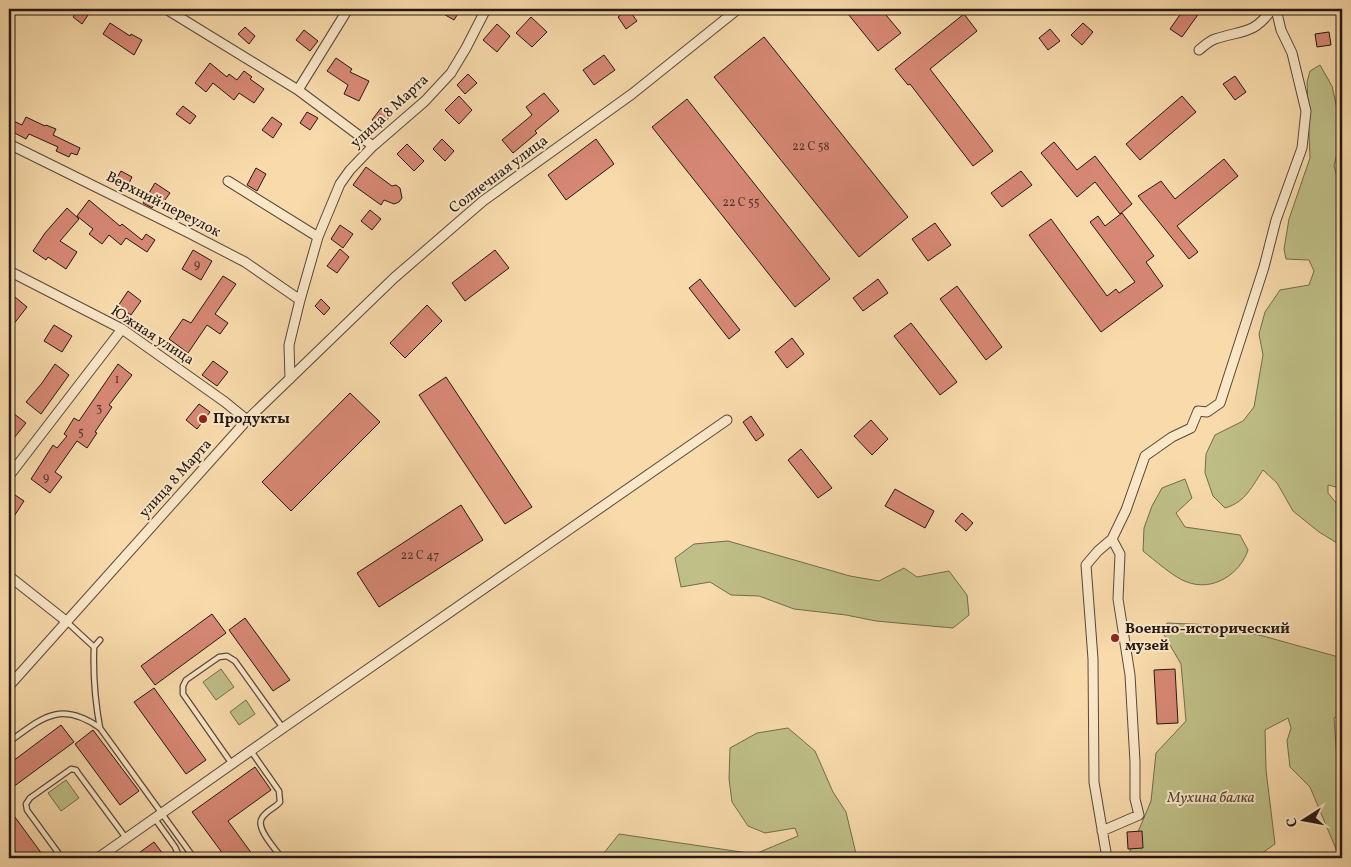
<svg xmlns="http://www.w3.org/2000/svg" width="1351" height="867" font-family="Vollkorn,serif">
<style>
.green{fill:#bfbf87;stroke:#726c4d}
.building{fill:#d78875;stroke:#241813}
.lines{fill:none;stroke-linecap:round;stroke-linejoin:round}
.service-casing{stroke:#594839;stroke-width:7}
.minor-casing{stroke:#594839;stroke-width:11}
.service{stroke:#fae7c8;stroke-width:4.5}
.minor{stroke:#fae7c8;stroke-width:9}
.poi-dot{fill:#8f2418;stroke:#fae7c8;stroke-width:2}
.labels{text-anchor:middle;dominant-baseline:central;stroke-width:4;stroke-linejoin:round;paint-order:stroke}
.number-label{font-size:12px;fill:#51342c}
.street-label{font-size:15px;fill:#241813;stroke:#fae7c8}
.poi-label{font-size:15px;font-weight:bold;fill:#241813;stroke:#fae7c8;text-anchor:start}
.park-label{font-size:15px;font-style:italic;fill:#524a36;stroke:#fae7c8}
</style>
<rect width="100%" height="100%" fill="#f8daab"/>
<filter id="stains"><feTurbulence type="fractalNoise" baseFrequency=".004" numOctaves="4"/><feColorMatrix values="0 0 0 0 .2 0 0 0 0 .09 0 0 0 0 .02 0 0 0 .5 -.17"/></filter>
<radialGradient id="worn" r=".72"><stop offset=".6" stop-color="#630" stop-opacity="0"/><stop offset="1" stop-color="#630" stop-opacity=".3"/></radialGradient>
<path class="green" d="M1320,65L1332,86L1338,113L1341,138L1334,166L1340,187H1342V383L1339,394L1342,403V490L1340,488L1328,485V493L1342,510V540L1337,543L1319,532L1293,511L1277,483L1263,470C1252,486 1246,502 1225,508L1213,496L1205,473L1206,454L1215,435L1243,421L1254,407L1263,355L1259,334L1265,312L1280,290L1309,285L1314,271L1309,260L1286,259L1284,249L1289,219L1310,158L1307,82L1310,71Z
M1185,479L1192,498L1176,513L1185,527L1240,535L1248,550C1240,574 1213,592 1187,582C1176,579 1153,559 1143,551L1144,528L1152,506L1162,488Z
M728,541L850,576L879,581L904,568L917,577L949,571L967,595L969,615L953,628L876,621L846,615L794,609L759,596L731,595L710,582L681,587L675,558L694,544Z
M1167,623L1214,625L1263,636L1342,658V714L1334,718L1340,802L1342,814V858L1336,849L1310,787L1290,767L1287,741L1291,728L1288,718L1265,730L1266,770L1275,844L1255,858H1127L1151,801L1156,753L1186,721L1181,664L1163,633Z
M221,669L234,687L216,700L203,682Z
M246,700L255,714L239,725L230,712Z
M788,728L815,751L833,792L846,812L857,858H600L619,834L755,854L798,836L795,828L765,833L748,826L732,802L729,779L730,748L757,733Z
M66,780L79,798L61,811L48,793Z"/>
<path class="building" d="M79,9H92L82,24L73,17Z
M435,9H461L454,20Z
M628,9L637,21L626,29L618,17Z
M844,9H881L901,33L878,51Z
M1184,9H1202L1182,37L1170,29Z
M964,14L977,31L930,69L993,151L973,166L910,84L908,85L895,69Z
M531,17L547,32L532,47L516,33Z
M110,23L130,36L131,34L142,40L134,55L103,34Z
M1083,23L1093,32L1082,45L1071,35Z
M497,24L510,36L497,52L483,40Z
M245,27L255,36L249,44L238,34Z
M1050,29L1060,41L1048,50L1039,38Z
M304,30L318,41L310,51L296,40Z
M1329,32L1331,45L1317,47L1315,34Z
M764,37L908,217L859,257L714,77Z
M604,55L615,70L594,85L583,70Z
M336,58L352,69L350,72L369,81L359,101L344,94L348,85L327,71Z
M210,63L227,77L229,74L237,80L244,71L252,77L250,79L264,89L254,103L239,93L234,100L213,83L206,92L195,83Z
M468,74L477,83L465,94L457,85Z
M1235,76L1246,92L1235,100L1223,84Z
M544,93L559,111L535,131L537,133L513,153L502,140L532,115L526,107Z
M459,96L472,110L459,124L445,110Z
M1182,96L1196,112L1140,160L1126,144Z
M687,99L830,279L795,307L652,127Z
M183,106L196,116L190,124L176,114Z
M381,108L390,116L382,127L372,120Z
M307,112L318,118L310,130L300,123Z
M26,117L45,126L46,125L56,129L53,135L80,148L77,155L71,153L69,157L56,151L58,147L29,134L26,139L9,130V119L22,125Z
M272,117L282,124L273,138L262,130Z
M442,139L454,151L445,161L433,149Z
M596,139L614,164L566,200L548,175Z
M1054,142L1077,170L1095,156L1132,204L1120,214L1095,182L1077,197L1041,153Z
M407,144L424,161L414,171L397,154Z
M1224,159L1238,176L1177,226L1198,252L1189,259L1138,196L1161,181L1175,199Z
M366,167L392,186L396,185L400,188L402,198L399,202L394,204L384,200L381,205L353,185Z
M256,168L266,174L257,191L247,185Z
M121,171L132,177L126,189L114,183Z
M1021,171L1032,185L1002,207L991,193Z
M155,183L170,193L162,204L157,200L152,208L143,203Z
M89,200L120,226L122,224L142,240L146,234L155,240L147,252L126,238L121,245L109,235L102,244L89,234L93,229L77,216Z
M67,208L79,219L60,241L77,252L66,269L48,257L46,260L33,251L45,233Z
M370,210L381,219L372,230L361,221Z
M1122,213L1154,256L1146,262L1163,286L1101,332L1029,235L1051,219L1107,296L1116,289L1119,293L1135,282L1090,222L1098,216L1105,226Z
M935,223L951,245L928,261L912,239Z
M340,225L353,234L343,248L331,239Z
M340,249L349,257L337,273L327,266Z
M193,250L212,261L201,280L182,269Z
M495,250L509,268L465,301L452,283Z
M223,276L236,284L215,314L228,323L220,334L207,325L188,353L169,339L183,319L191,323Z
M700,279L740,330L729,339L689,288Z
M878,279L888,293L863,311L853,298Z
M957,286L1002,347L986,360L940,299Z
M128,291L141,301L131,315L118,306Z
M15,297L27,307L9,330V306Z
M321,299L330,308L324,315L315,306Z
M427,305L442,321L405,358L390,343Z
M911,323L957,382L940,395L894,336Z
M54,325L72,336L62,352L44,341Z
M792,338L804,354L787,368L775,352Z
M213,361L228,372L217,386L202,375Z
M55,364L69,375L41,414L26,402L42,383Z
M118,364L132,375L109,405L112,407L95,432L97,433L87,448L77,441L55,472L62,477L50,493L31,479L53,445L57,448L67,436L64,434L74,418L79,421Z
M446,377L532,507L505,524L419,395Z
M350,393L380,422L291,511L262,482Z
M199,404L210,412L197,429L186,420Z
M9,410L26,423L14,438L9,434Z
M751,416L764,435L756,441L743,422Z
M871,420L888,439L872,455L854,436Z
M801,449L832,488L818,498L788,460Z
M895,489L934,511L925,528L885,506Z
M9,491L24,501L9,524Z
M461,505L483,540L379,607L357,573Z
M962,513L973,523L966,531L955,521Z
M212,614L226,633L155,685L141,666Z
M245,618L290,680L273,691L229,630Z
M1175,669L1178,723L1157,724L1154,670Z
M154,688L206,760L186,774L134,702Z
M61,725L74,742L9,790V764Z
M93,730L139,791L120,805L75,744Z
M255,767L271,790L228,821L255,858H226L192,812Z
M9,809L45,858H20L9,843Z
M1142,831L1143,848L1128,849L1127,832Z
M154,842L166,858H132Z"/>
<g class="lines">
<g class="service-casing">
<path id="service" d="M67,622L94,647
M100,728C95,701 93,674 94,647L100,640
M9,742C42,718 60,700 100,728L194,858
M251,751L279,791L280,802C275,808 266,811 262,818C255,828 276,850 282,858
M232,764L183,694V686L186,680L219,657L227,656L235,661L283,728
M155,819L175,847L180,858
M62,858L27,810L26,804L30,798L71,769L76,770L78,773L126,838"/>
</g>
<g class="minor-casing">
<path id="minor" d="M166,9L298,90L373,146
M1341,9L1342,13
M1199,50C1204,46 1209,41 1215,39C1242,30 1254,35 1272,9
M298,90L348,9
M9,144L187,232L245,262L300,300
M228,181L318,237
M9,271L122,329L225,402L247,420
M290,379L289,345L300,300L318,237L340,184L350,170L373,146L425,101L451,73L466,48L486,9
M9,476L122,329
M1112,539L1126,510L1145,456L1172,437L1191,428L1198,411L1207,412L1220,403L1264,267L1276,220L1302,148L1306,111L1292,53L1281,30L1276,9
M9,576L66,621
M9,686L247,420L394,278L483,201L632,94L738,9
M1102,831L1139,815L1135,799V762L1130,675L1118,599L1120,554L1112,539L1098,551L1086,565L1093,659L1094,782L1107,858
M98,858L283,728L727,420"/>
</g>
<use href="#service" class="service"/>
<use href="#minor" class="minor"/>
</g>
<g class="poi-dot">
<circle cx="203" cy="419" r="5"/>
<circle cx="1115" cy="638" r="5"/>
</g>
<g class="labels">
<g class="number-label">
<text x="811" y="147">22 С 58</text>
<text x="741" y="203">22 С 55</text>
<text x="197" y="265">9</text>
<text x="117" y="380">1</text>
<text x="99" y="409">3</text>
<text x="81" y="433">5</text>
<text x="46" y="478">9</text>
<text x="420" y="556">22 С 47</text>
</g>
<g class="street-label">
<text transform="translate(390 112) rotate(-43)">улица 8 Марта</text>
<text transform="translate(499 175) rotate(-37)">Солнечная улица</text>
<text transform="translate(163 205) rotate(27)">Верхний переулок</text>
<text transform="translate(152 336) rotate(33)">Южная улица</text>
<text transform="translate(176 479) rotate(-48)">улица 8 Марта</text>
</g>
<g class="poi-label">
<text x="213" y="419">Продукты</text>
<text x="1125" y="629">Военно-исторический<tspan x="1125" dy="17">музей</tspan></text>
</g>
<g class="park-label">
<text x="1211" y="798">Мухина балка</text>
</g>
</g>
<rect width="1351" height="867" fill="none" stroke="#f8daab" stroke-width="30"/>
<rect x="10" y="10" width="1331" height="847" fill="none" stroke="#241813" stroke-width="2.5"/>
<rect x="15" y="15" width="1321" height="837" fill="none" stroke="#241813"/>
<g transform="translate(1304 820) rotate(259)" stroke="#fae7c8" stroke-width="4" paint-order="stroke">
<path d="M0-4L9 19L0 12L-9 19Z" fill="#241813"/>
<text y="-8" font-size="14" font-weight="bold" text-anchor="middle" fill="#241813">С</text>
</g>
<rect width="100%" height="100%" filter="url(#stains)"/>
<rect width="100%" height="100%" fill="url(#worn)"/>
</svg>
